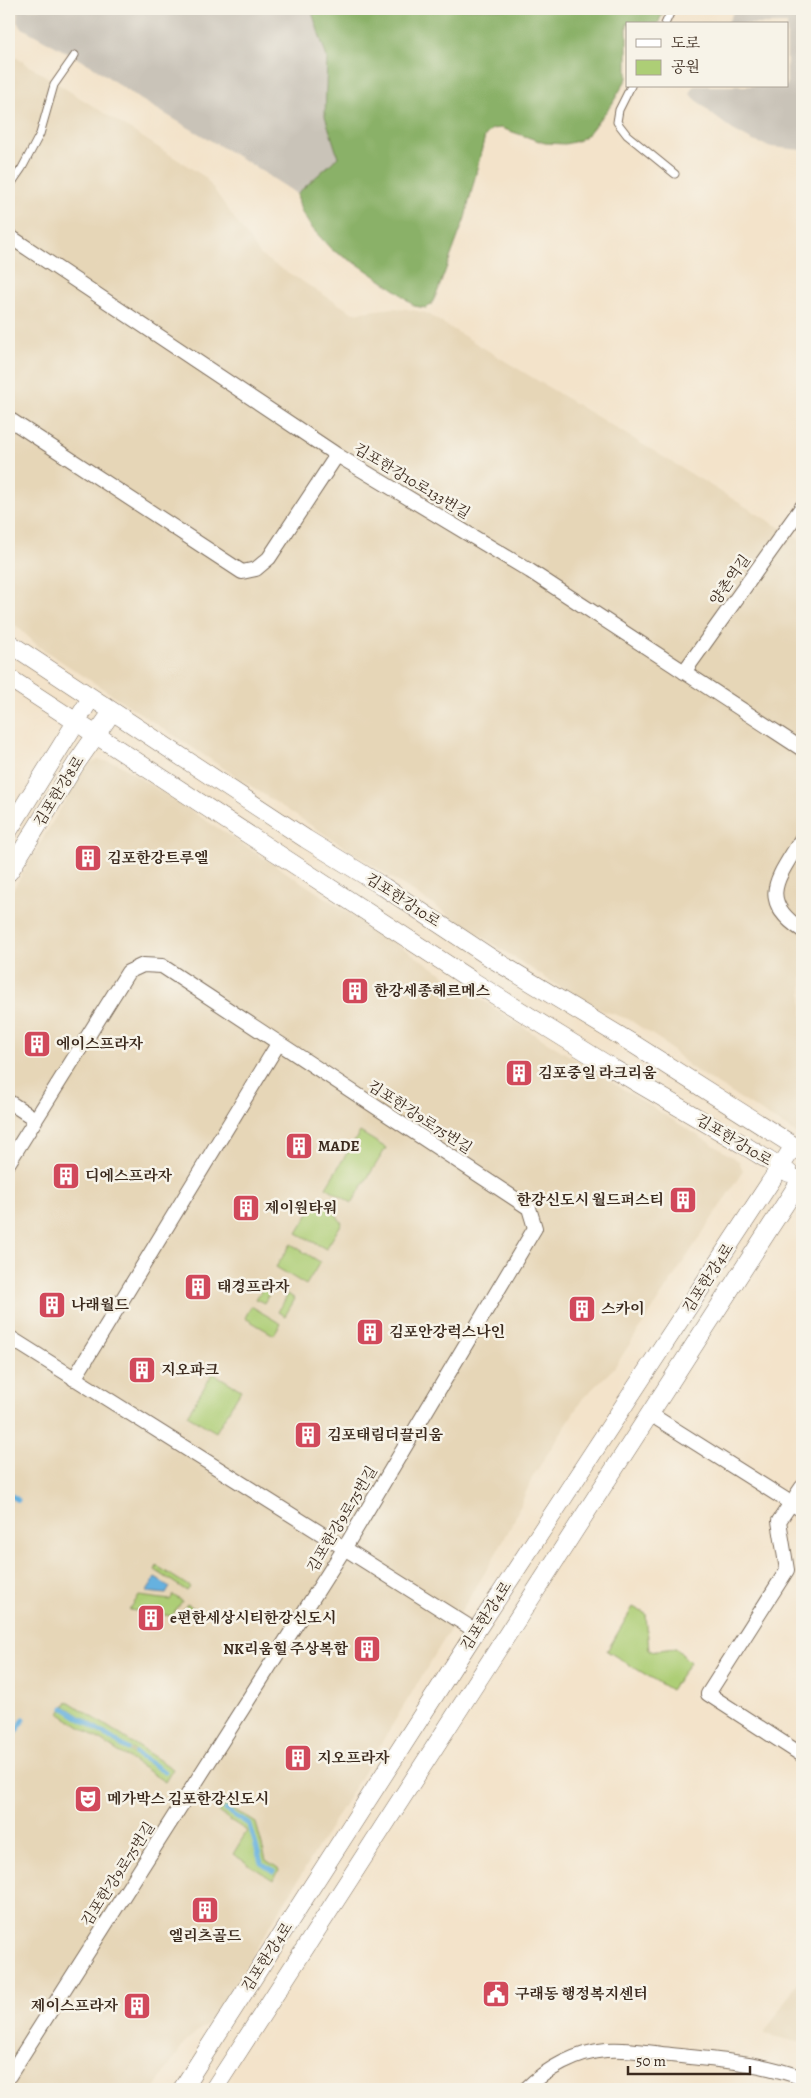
<svg xmlns="http://www.w3.org/2000/svg" width="811" height="2098" font-family="Alegreya,'Noto Serif KR',serif">
<style>
.built{fill:#e6d6b7}
.industrial{fill:#c9c3b8}
.green{fill:#adce76;stroke:#747c4a}
.forest{fill:#8ab167;stroke:#626e42}
.water{fill:#66b1df;stroke:#506e7e}
.lines{fill:none;stroke-linecap:round;stroke-linejoin:round}
.stream{stroke:#66b1df;stroke-width:5}
.service-casing{stroke:#7b6b5a;stroke-width:9}
.minor-casing{stroke:#7b6b5a;stroke-width:16}
.tertiary-casing{stroke:#7b6b5a;stroke-width:19}
.service{stroke:#fff;stroke-width:7}
.minor{stroke:#fff;stroke-width:14}
.tertiary{stroke:#fff;stroke-width:18}
.labels{text-anchor:middle;dominant-baseline:central;stroke-width:5;stroke-linejoin:round;paint-order:stroke}
.street-label{font-size:15px;fill:#3b2a1e;stroke:#f7f3e8}
.poi-label{font-size:15px;font-weight:bold;fill:#3b2a1e;stroke:#f7f3e8;text-anchor:start}
</style>
<rect width="100%" height="100%" fill="#f7f3e8"/>
<filter id="ink" filterUnits="userSpaceOnUse"><feTurbulence type="fractalNoise" baseFrequency=".02" numOctaves="2"/><feDisplacementMap in="SourceGraphic" scale="10" xChannelSelector="R" yChannelSelector="G"/><feConvolveMatrix kernelMatrix="1 2 1 2 8 2 1 2 1" color-interpolation-filters="sRGB"/></filter>
<filter id="wash" filterUnits="userSpaceOnUse"><feTurbulence type="fractalNoise" baseFrequency=".0096" numOctaves="4" result="noise"/><feDisplacementMap in="SourceGraphic" scale="20" xChannelSelector="R" yChannelSelector="G"/><feGaussianBlur stdDeviation="1.12" result="paint"/><feColorMatrix in="noise" values="0 0 0 0 0 0 0 0 0 0 0 0 0 0 0 0 0 1.4 0 .05"/><feComposite in="paint" operator="in"/></filter>
<g filter="url(#wash)">
<rect width="100%" height="100%" fill="#f3e3ca"/>
<path class="built" d="M9,53L205,177L261,256L353,313L393,308L407,309L426,313L802,541V1137L690,1067L662,1041L628,1019L587,1005L237,777L38,646L9,619Z
M98,760L117,763L394,942L523,1027L739,1161L743,1171L614,1368L583,1398L532,1478L512,1525L487,1569L213,2020L186,2041L154,2089H9V896L79,777L89,764Z
M802,1975V2043L764,2034Z"/>
<path class="industrial" d="M18,9H311L327,58L325,116L338,157L297,194L249,163L138,98L92,66L22,28L17,22Z
M735,9H802V150L772,147L753,141L733,130L713,115L690,94L694,86H787V24H727Z"/>
<path class="green" d="M360,1132L386,1148L352,1203L326,1187Z
M319,1197L333,1210L342,1223L326,1249L297,1233Z
M291,1244L320,1262L306,1285L276,1267Z
M267,1282L274,1286L264,1303L256,1299Z
M288,1294L295,1299L285,1316L278,1312Z
M251,1306L281,1324L274,1335L245,1318Z
M213,1373L241,1390L216,1432L187,1415Z
M157,1566L190,1587L187,1591L155,1570Z
M173,1595L182,1601L172,1616L129,1610L139,1596L170,1600Z
M187,1604L204,1614V1617L201,1619L179,1617Z
M633,1607L646,1614L649,1651L676,1648L690,1662L671,1690L607,1651Z
M68,1701L173,1769L165,1782L60,1714L63,1708L164,1773L166,1772L65,1706Z
M225,1804L256,1823L266,1860L278,1868L279,1871L273,1880L233,1854L247,1831L219,1813Z"/>
<path class="forest" d="M311,9H664L658,24H627V78L612,104L587,135L578,141L565,144L545,143L501,128L492,129L485,136L465,218L437,293L431,305L426,308L414,306L397,291L359,265L332,250L311,227L301,211L297,194L338,157L325,116L327,58Z"/>
<path class="water" d="M155,1578L170,1587L166,1594L146,1592Z"/>
<g class="lines">
<path class="stream" d="M9,1494L18,1500
M64,1708L128,1749
M9,1743L24,1719
M136,1754L165,1772
M226,1810L250,1825L261,1863L273,1871"/>
</g>
</g>
<g filter="url(#ink)">
<g class="lines">
<g class="service-casing">
<path id="service" d="M665,24L672,9
M631,86L619,110L617,122L627,135L675,174
M9,187L22,168L40,134L54,85L75,55"/>
</g>
<g class="minor-casing">
<path id="minor" d="M9,236L337,455L530,571L802,749
M9,419L242,572L256,569L269,558L337,455
M684,672L802,507
M802,838C780,876 755,899 802,930
M9,1102L35,1119
M9,1162L128,972L143,965L162,966L529,1208L535,1228L344,1549L9,2076
M9,1337L476,1631
M74,1379L278,1044
M650,1414L802,1510
M802,1487L779,1521L787,1570L708,1694L802,1755
M526,2089C546,2069 577,2052 606,2050C628,2048 650,2053 671,2055C715,2060 761,2062 802,2078"/>
</g>
<g class="tertiary-casing">
<path id="tertiary" d="M9,643L306,839L384,887L491,958L635,1045L802,1151
M9,678L474,982L614,1069L742,1144L789,1173
M9,830L91,698
M9,872L77,762L112,712
M182,2089L476,1631L794,1146
M214,2089L802,1178"/>
</g>
<use href="#service" class="service"/>
<use href="#minor" class="minor"/>
<use href="#tertiary" class="tertiary"/>
</g>
</g>
<defs>
<g id="building-square" transform="scale(1.4375)"><rect x="-9" y="-9" width="18" height="18" rx="4" fill="#d1495b" stroke="#f7f3e8"/><path d="M-4-6H4V6H1V3H-1V6H-4ZM-2.5-4.3h1.7v1.8h-1.7ZM.8-4.3h1.7v1.8H.8ZM-2.5-1h1.7V.8h-1.7ZM.8-1h1.7V.8H.8Z" fill="#fff"/></g>
<g id="theatre-square" transform="scale(1.4375)"><rect x="-9" y="-9" width="18" height="18" rx="4" fill="#d1495b" stroke="#f7f3e8"/><path d="M-5-5.5Q0-4 5-5.5V0Q5 5 0 6Q-5 5-5 0ZM-3.3-2.5H-1v1.5H-3.3ZM1-2.5H3.3v1.5H1ZM-2.8 1Q0 5.5 2.8 1Z" fill="#fff"/></g>
<g id="civic-square" transform="scale(1.4375)"><rect x="-9" y="-9" width="18" height="18" rx="4" fill="#d1495b" stroke="#f7f3e8"/><path d="M-.6-6.5H3V-4.5H.6V-3L4-1V1h2V6H-6V1h2V-1L-.6-3ZM-1.2 2.5V6h2.4V2.5Z" fill="#fff"/></g>
</defs>
<g fill-rule="evenodd">
<use href="#building-square" x="88" y="858"/>
<use href="#building-square" x="355" y="991"/>
<use href="#building-square" x="37" y="1044"/>
<use href="#building-square" x="519" y="1073"/>
<use href="#building-square" x="299" y="1146"/>
<use href="#building-square" x="66" y="1176"/>
<use href="#building-square" x="683" y="1200"/>
<use href="#building-square" x="246" y="1208"/>
<use href="#building-square" x="198" y="1287"/>
<use href="#building-square" x="52" y="1305"/>
<use href="#building-square" x="582" y="1309"/>
<use href="#building-square" x="370" y="1332"/>
<use href="#building-square" x="142" y="1370"/>
<use href="#building-square" x="308" y="1435"/>
<use href="#building-square" x="151" y="1618"/>
<use href="#building-square" x="367" y="1649"/>
<use href="#building-square" x="298" y="1758"/>
<use href="#theatre-square" x="88" y="1799"/>
<use href="#building-square" x="205" y="1910"/>
<use href="#civic-square" x="496" y="1994"/>
<use href="#building-square" x="137" y="2006"/>
</g>
<g class="labels">
<g class="street-label">
<text transform="translate(412 481) rotate(31)">김포한강10로133번길</text>
<text transform="translate(730 580) rotate(-55)">양촌역길</text>
<text transform="translate(59 791) rotate(-58)">김포한강8로</text>
<text transform="translate(403 900) rotate(33)">김포한강10로</text>
<text transform="translate(420 1117) rotate(33)">김포한강9로75번길</text>
<text transform="translate(734 1140) rotate(31)">김포한강10로</text>
<text transform="translate(708 1278) rotate(-57)">김포한강4로</text>
<text transform="translate(342 1519) rotate(-59)">김포한강9로75번길</text>
<text transform="translate(486 1616) rotate(-57)">김포한강4로</text>
<text transform="translate(118 1874) rotate(-57)">김포한강9로75번길</text>
<text transform="translate(267 1957) rotate(-57)">김포한강4로</text>
</g>
<g class="poi-label">
<text x="107" y="858">김포한강트루엘</text>
<text x="374" y="991">한강세종헤르메스</text>
<text x="56" y="1044">에이스프라자</text>
<text x="538" y="1073">김포중일 라크리움</text>
<text x="318" y="1146">MADE</text>
<text x="85" y="1176">디에스프라자</text>
<text x="664" y="1200" text-anchor="end">한강신도시 월드퍼스티</text>
<text x="265" y="1208">제이원타워</text>
<text x="217" y="1287">태경프라자</text>
<text x="71" y="1305">나래월드</text>
<text x="601" y="1309">스카이</text>
<text x="389" y="1332">김포안강럭스나인</text>
<text x="161" y="1370">지오파크</text>
<text x="327" y="1435">김포태림더끌리움</text>
<text x="170" y="1618">e편한세상시티한강신도시</text>
<text x="348" y="1649" text-anchor="end">NK리움힐 주상복합</text>
<text x="317" y="1758">지오프라자</text>
<text x="107" y="1799">메가박스 김포한강신도시</text>
<text x="205" y="1936" text-anchor="middle">엘리츠골드</text>
<text x="515" y="1994">구래동 행정복지센터</text>
<text x="118" y="2006" text-anchor="end">제이스프라자</text>
</g>
</g>
<rect width="811" height="2098" fill="none" stroke="#f7f3e8" stroke-width="30"/>
<rect x="626" y="22" width="162" height="65" fill="#f7f3e8" stroke="#aca397"/>
<rect x="636" y="39" width="25" height="8" fill="#ffffff" stroke="#aca397"/>
<text x="671" y="48" font-size="15" fill="#3b2a1e">도로</text>
<rect x="636" y="60" width="25" height="15" fill="#adce76" stroke="#aca397"/>
<text x="671" y="72" font-size="15" fill="#3b2a1e">공원</text>
<path d="M628 2066v8h122v-8" fill="none" stroke="#3b2a1e" stroke-width="2.5"/>
<text x="636" y="2066" font-size="15" fill="#3b2a1e" stroke="#f7f3e8" stroke-width="4" paint-order="stroke">50 m</text>
</svg>
